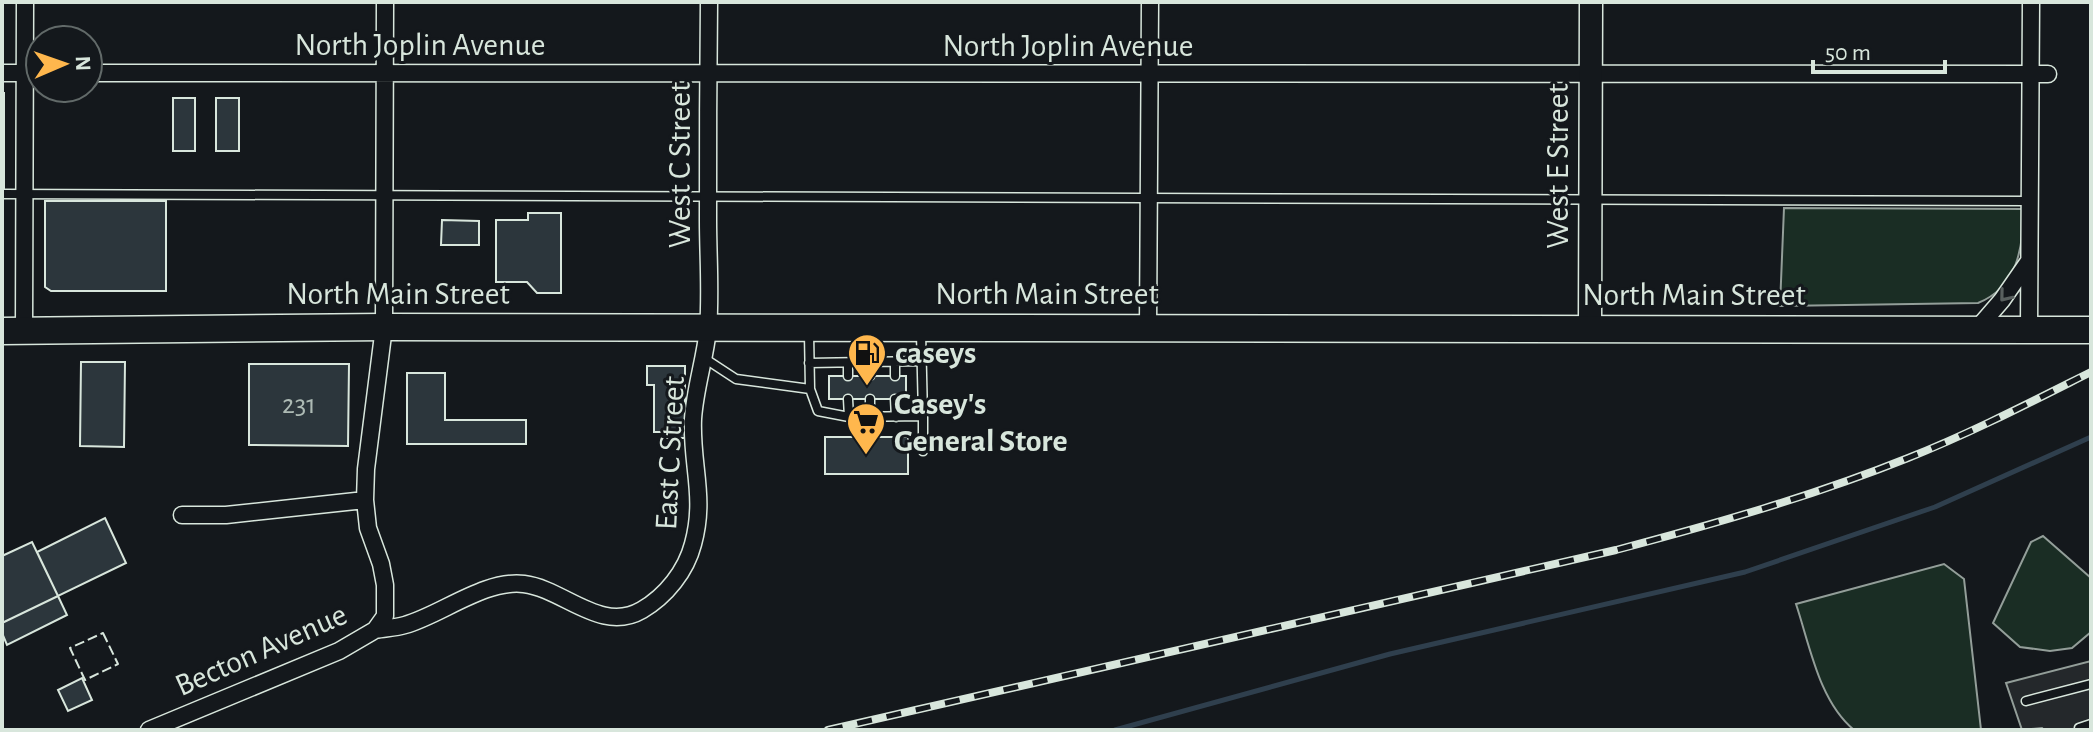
<svg xmlns="http://www.w3.org/2000/svg" width="2093" height="732" font-family="'Alegreya Sans',sans-serif">
<style>
.green{fill:#1a2d24;stroke:#939e99;stroke-width:2}
.parking{fill:#24282b;stroke:#939e99;stroke-width:2}
.lines{fill:none;stroke-linecap:round;stroke-linejoin:round}
.stream{stroke:#2f3f4d;stroke-width:5}
.building{fill:#2c363c;stroke:#d8e6dc;stroke-width:2}
.lane-casing{stroke:#d8e6dc;stroke-width:11}
.street-casing{stroke:#d8e6dc;stroke-width:19}
.secondary-casing{stroke:#d8e6dc;stroke-width:25}
.primary-casing{stroke:#d8e6dc;stroke-width:29}
.lane{stroke:#14181c;stroke-width:8}
.street{stroke:#14181c;stroke-width:16}
.secondary{stroke:#14181c;stroke-width:22}
.primary{stroke:#14181c;stroke-width:26}
.rail-casing{stroke:#d8e6dc;stroke-width:8}
.rail{stroke:#14181c;stroke-width:5;stroke-dasharray:15;stroke-linecap:butt}
.fence{stroke:#d8e6dc;stroke-width:2;stroke-dasharray:10 4;stroke-linecap:butt}
.oneway{stroke:#59605f}
.labels{text-anchor:middle;dominant-baseline:central;stroke-width:6;stroke-linejoin:round;paint-order:stroke}
.number-label{font-size:28px;fill:#adbab4}
.street-label{font-size:32px;fill:#d8e6dc;stroke:#14181c}
.poi-label{font-size:32px;font-weight:bold;fill:#d8e6dc;stroke:#14181c;text-anchor:start}
</style>
<rect width="100%" height="100%" fill="#14181c"/>
<path class="green" d="M1784,208L2024,209C2023,247 2018,287 1978,303L1780,306Z
M2043,536L2091,578V632L2072,648L2050,651L2020,647L1993,623L2031,542Z
M1944,564L1964,579L1981,730H1854C1819,701 1810,646 1796,604Z"/>
<path class="parking" d="M2091,661V730H2044L2042,728L2022,730L2006,683Z"/>
<g class="lines">
<path class="stream" d="M1115,730L1390,654L1745,572L1935,507L2091,437"/>
</g>
<path class="building" d="M2,93H4V188H2Z
M173,98H195V151H173Z
M216,98H239V151H216Z
M45,201H166V291H51L45,287Z
M528,213H561V293H537L527,282H496V220H528Z
M442,220L479,221V245H441Z
M81,362H125L124,447L80,446Z
M249,364H349L348,446L249,445Z
M647,366H685V438H666V432H654V385H647Z
M407,373H445V420H526V444H407Z
M829,376H906V399H829Z
M825,437H908V474H825Z
M105,518L126,563L58,596L37,552Z
M32,542L58,596L2,623V556Z
M58,596L67,615L7,645L2,633V623Z
M82,678L92,700L68,711L58,690Z"/>
<g class="lines">
<g class="lane-casing">
<path id="lane" d="M2,194L2030,201
M809,333L810,389
M704,358L736,379L810,389L818,411L849,417L923,416L921,333
M869,362L870,376
M809,363L922,361
M848,376V363
M895,376V362
M848,399L849,417
M870,399V417
M895,399L896,417
M923,416V451
M2026,701L2091,684
M2079,730V728L2091,724"/>
</g>
<g class="street-casing">
<path id="street" d="M2,73H40
M88,73L2048,74
M1148,329L1150,2
M1977,329L2002,300L2029,261
M2029,329L2031,2
M24,331L25,2
M182,515H226L365,500
M375,630C385,628 395,628 405,625C441,615 485,579 524,584C564,589 601,634 642,610C666,596 686,571 693,544C706,497 691,465 693,419C695,388 705,359 708,329C711,293 708,256 708,220C708,147 708,75 709,2
M149,730L339,651L375,630L385,616V585L381,564L368,528L365,500L366,469L384,327L385,2"/>
</g>
<g class="secondary-casing">
<path id="secondary" d="M1590,329L1591,2"/>
</g>
<g class="primary-casing">
<path id="primary" d="M2,331L384,327L2091,330"/>
</g>
<use href="#lane" class="lane"/>
<use href="#street" class="street"/>
<use href="#secondary" class="secondary"/>
<use href="#primary" class="primary"/>
<g class="rail-casing">
<path id="rail" d="M828,730L1616,550C1714,524 1813,496 1908,458C1971,433 2031,402 2091,372"/>
</g>
<use href="#rail" class="rail"/>
<path class="fence" d="M103,633L118,664L85,680L70,648Z"/>
</g>
<defs><path id="oneway-chevron" d="M-2-3.5L2.5 0L-2 3.5" fill="none" stroke-width="1.6" stroke-linecap="round" stroke-linejoin="round" transform="scale(2)"/></defs>
<use class="oneway" href="#oneway-chevron" transform="translate(2005 296) rotate(129)"/>
<defs>
<g id="fuel-pin" transform="scale(2)"><path d="M0 17L-7.5 6A9.5 9.5 0 1 1 7.5 6Z" fill="#ffb74d" stroke="#14181c"/><path d="M-5.5-6h7V0h2V4h1.3V-2.5L3-4.5l.8-.8L6-3V5H2.5V1h-1V6h-7ZM-4.2-4.7v3.2H.2V-4.7Z" fill="#111"/></g>
<g id="supermarket-pin" transform="scale(2)"><path d="M0 17L-7.5 6A9.5 9.5 0 1 1 7.5 6Z" fill="#ffb74d" stroke="#14181c"/><path d="M-6-5.5h2.5l.6 2H6L4.5 2H-2.5L-4.4-4H-6ZM-1.5 3.2a1.3 1.3 0 1 0 .1 0ZM3 3.2a1.3 1.3 0 1 0 .1 0Z" fill="#111"/></g>
</defs>
<g fill-rule="evenodd">
<use href="#fuel-pin" x="867" y="353"/>
<use href="#supermarket-pin" x="866" y="422"/>
</g>
<g class="labels">
<g class="number-label">
<text x="299" y="405">231</text>
</g>
<g class="street-label">
<text x="420" y="45">North Joplin Avenue</text>
<text x="1068" y="46">North Joplin Avenue</text>
<text transform="translate(680 165) rotate(-90)">West C Street</text>
<text transform="translate(1558 166) rotate(-90)">West E Street</text>
<text x="398" y="294">North Main Street</text>
<text x="1047" y="294">North Main Street</text>
<text x="1694" y="295">North Main Street</text>
<text transform="translate(670 453) rotate(-87)">East C Street</text>
<text transform="translate(261 650) rotate(-24)">Becton Avenue</text>
</g>
<g class="poi-label">
<text x="895" y="353">caseys</text>
<text x="894" y="404">Casey's<tspan x="894" dy="37">General Store</tspan></text>
</g>
</g>
<rect width="2093" height="732" fill="none" stroke="#d8e6dc" stroke-width="8"/>
<g transform="translate(64 64) rotate(88)"><circle r="38" fill="#14181c" stroke="#626a69" stroke-width="2"/>
<path d="M0-6L14 30L0 20L-14 30Z" fill="#ffb74d"/>
<text y="-12" font-size="22" font-weight="bold" text-anchor="middle" fill="#d8e6dc">N</text>
</g>
<path d="M1813 60v12h132v-12" fill="none" stroke="#d8e6dc" stroke-width="4"/>
<text x="1825" y="60" font-size="24" fill="#d8e6dc" stroke="#14181c" stroke-width="6" paint-order="stroke">50 m</text>
</svg>
